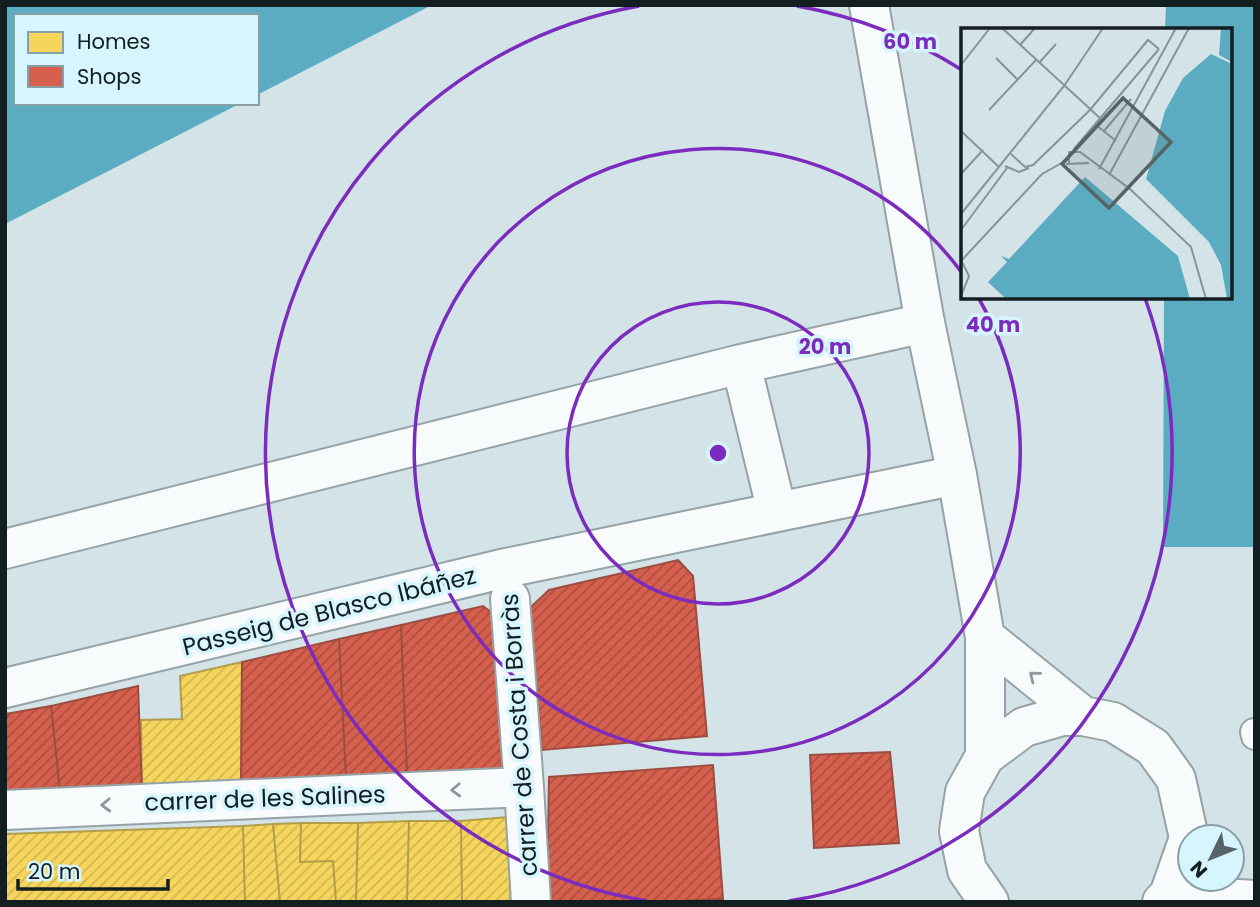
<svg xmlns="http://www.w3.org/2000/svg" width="1260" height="907" font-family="Poppins,sans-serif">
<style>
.water{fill:#5bacc0}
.homes{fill:url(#homes-hatch);stroke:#b29e4a;stroke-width:2}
.shops{fill:url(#shops-hatch);stroke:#9c4c40;stroke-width:2}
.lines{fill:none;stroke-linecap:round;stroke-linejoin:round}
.service-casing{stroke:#95a2a6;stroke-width:30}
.pedestrian-casing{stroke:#95a2a6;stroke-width:42}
.minor-casing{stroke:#95a2a6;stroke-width:42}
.service{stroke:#f8fbfc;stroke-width:26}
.pedestrian{stroke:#f8fbfc;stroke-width:38}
.minor{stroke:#f8fbfc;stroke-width:38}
.oneway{stroke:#919899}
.ring{fill:none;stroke:#7b2cbf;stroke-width:3.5}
.labels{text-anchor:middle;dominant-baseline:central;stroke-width:7;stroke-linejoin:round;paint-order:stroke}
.street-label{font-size:24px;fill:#131e21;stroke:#d7f5fe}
.inset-road{fill:none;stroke:#869498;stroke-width:2}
.view{fill:#566367;fill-opacity:0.15;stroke:#566367;stroke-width:3.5}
.inset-edge{fill:none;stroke:#131e21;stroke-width:3.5}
.centre{fill:#7b2cbf;stroke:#d7f5fe;stroke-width:3.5}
.ring-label{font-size:21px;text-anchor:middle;font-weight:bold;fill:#7b2cbf;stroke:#d7f5fe;stroke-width:7;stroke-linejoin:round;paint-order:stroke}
</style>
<defs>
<pattern id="homes-hatch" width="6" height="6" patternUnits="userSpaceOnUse" patternTransform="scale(1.75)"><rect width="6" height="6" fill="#f6d55c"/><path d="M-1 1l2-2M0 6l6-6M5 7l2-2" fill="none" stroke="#d2b650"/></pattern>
<pattern id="shops-hatch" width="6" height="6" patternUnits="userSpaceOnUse" patternTransform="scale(1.75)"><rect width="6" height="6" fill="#d6604d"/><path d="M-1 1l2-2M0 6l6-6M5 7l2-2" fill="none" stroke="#ac4f40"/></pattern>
</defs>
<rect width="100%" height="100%" fill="#d3e3e8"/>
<path class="water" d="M5,5H432L257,95V16H16V103H241L5,224Z
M1166,5H1255V547H1163L1164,298H1230V30H1165Z"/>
<path class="homes" d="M242,662L241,785L142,791L141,720L182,719L180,676Z
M508,817L511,902H462L461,821Z
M409,821L407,902H356L358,823Z
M409,821H461L462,902H407Z
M301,823L300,862L333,861L336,902H280L273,824Z
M301,823H358L356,902H336L333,861L300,862Z
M273,824L280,902H245L243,826Z
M243,826L245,902H5V834Z"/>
<path class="shops" d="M678,560L693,576L707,736L542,750L530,608L549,590Z
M483,606L495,615L502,770L407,773L401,625Z
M401,625L407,773L346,778L339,639Z
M339,639L346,778L241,785L242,662Z
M138,686L142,791H60L51,706Z
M51,706L60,791L5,793V714Z
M890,752L899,843L814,848L810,755Z
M713,765L723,899L659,902H547L549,777Z"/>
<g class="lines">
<g class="service-casing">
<path id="service" d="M1254,732L1255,736"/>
</g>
<g class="pedestrian-casing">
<path id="pedestrian" d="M741,364L777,512
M5,549L741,364L925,323
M5,688L506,568L957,475"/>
</g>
<g class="minor-casing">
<path id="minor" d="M869,5L925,323L957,475L985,637V756
M510,599L524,787L531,902
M985,637L1083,716
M5,810L524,787
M1169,895L1255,900
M989,902L967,870L959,831L965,792L985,756L1024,727L1062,716H1083L1113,722L1153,747L1176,779L1189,838L1169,895L1162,902"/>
</g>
<use href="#service" class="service"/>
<use href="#pedestrian" class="pedestrian"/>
<use href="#minor" class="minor"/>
</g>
<defs><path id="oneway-chevron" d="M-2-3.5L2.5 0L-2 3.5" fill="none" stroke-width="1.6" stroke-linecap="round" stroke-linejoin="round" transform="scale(1.75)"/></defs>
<g class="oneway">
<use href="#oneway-chevron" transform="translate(1034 676) rotate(-141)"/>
<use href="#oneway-chevron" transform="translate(456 790) rotate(178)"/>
<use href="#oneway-chevron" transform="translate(106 805) rotate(178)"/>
</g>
<g class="ring">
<circle cx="718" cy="453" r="151"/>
<path d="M979 299A303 303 0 1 1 962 273"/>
<path d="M647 901A454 454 0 0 1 639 6M797 6A454 454 0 0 1 962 70M1145 298A454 454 0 0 1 789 901"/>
</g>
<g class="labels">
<g class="street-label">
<text transform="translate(329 611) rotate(-14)">Passeig de Blasco Ibáñez</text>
<text transform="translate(519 735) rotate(-94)">carrer de Costa i Borràs</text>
<text transform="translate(265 798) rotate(-2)">carrer de les Salines</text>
</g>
</g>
<g transform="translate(961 28)">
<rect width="271" height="271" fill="#d3e3e8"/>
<path d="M260,0H271V34L258,27ZM250,26L271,36V271H266L260,237L248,214L185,151L204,83L222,50ZM124,149L217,228L229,271H45L27,254L46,234L40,228L48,231Z" fill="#5bacc0"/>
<path class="inset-road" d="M41,0L140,91M59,17L74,0M35,30L57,52M78,35L95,16M0,37L29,0M28,82L75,32M135,97L155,113M0,103L38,139M143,103L170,71M113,121L198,21M50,126L64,139L72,137L129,82L187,12L198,21M105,136L128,135M108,136V124H119L169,161L230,219L245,271M44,138L58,144L68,140M138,141L215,0M0,146L22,122M148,147L228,0M0,186L103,58L142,0M0,202L46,140M0,233L81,146L106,132M0,268L8,248L1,234"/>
<path class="view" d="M162,70L210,114L148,180L101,136Z"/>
<rect width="271" height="271" class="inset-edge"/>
</g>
<circle cx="718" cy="453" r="10" class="centre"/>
<g class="ring-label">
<text x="910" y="49">60 m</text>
<text x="993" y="332">40 m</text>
<text x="825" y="354">20 m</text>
</g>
<rect width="1260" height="907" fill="none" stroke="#131e21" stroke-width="14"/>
<rect x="14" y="14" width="245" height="91" fill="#d7f5fe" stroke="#899fa6" stroke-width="2"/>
<rect x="28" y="32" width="35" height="21" fill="#f6d55c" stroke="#899fa6" stroke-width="2"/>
<text x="77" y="49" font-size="21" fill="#131e21">Homes</text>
<rect x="28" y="66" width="35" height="21" fill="#d6604d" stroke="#899fa6" stroke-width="2"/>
<text x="77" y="84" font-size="21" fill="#131e21">Shops</text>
<g transform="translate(1211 858) rotate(227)"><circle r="33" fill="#d7f5fe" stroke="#899fa6" stroke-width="2"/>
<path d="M0-5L12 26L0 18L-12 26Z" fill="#566367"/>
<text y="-10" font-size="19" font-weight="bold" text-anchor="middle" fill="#131e21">N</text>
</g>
<path d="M18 879v10h150v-10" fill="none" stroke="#131e21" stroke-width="3.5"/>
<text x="28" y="879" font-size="21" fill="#131e21" stroke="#d7f5fe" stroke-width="5" paint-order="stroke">20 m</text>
</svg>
